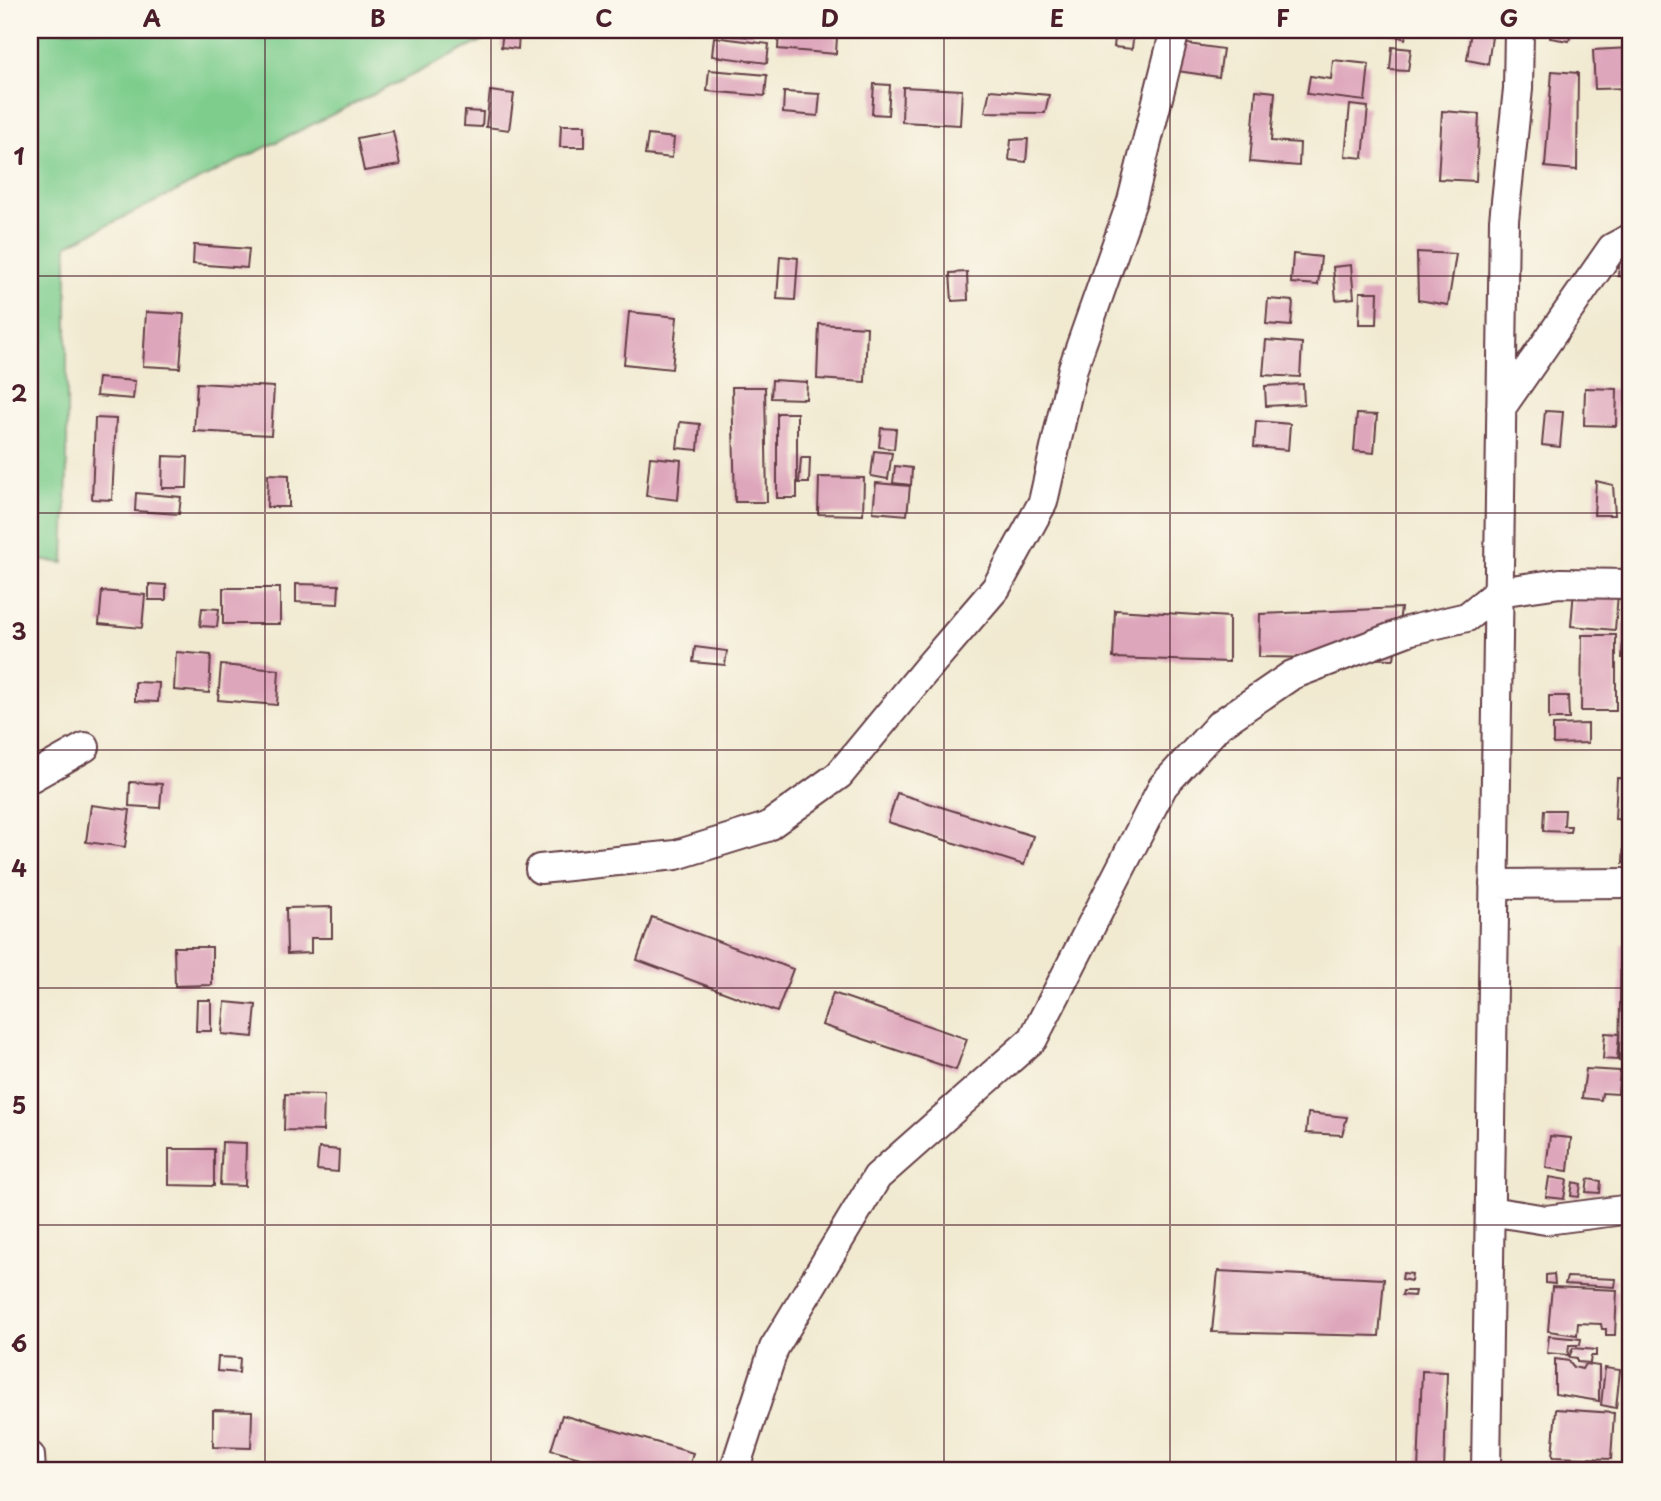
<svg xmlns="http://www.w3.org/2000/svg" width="1661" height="1501" font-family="'Playpen Sans',sans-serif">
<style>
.green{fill:#7ecd8d;stroke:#64765c;stroke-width:2}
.building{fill:#dea6bb}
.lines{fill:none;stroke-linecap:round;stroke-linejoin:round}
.street-casing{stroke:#633d44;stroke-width:32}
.street{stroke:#fff;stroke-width:28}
.grid{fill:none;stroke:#4a1f2b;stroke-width:2;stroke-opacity:0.55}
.neatline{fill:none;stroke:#4a1f2b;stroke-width:2.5}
.grid-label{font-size:23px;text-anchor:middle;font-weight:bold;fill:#4a1f2b}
</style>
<rect width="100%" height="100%" fill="#fbf7ec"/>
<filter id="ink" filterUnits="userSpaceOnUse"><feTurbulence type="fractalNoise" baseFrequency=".0143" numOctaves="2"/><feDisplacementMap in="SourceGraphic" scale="14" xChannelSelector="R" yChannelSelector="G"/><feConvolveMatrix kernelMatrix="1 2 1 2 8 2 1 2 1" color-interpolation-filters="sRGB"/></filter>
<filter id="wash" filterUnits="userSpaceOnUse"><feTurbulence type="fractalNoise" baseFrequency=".00686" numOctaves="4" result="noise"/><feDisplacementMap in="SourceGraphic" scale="28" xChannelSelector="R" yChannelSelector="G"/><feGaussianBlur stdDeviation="1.57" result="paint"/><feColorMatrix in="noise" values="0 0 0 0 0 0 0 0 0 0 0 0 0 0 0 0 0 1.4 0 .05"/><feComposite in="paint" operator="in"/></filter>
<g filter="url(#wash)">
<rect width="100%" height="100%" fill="#f1ead1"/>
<path class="green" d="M30,30H504L67,245V473L64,563L30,559Z"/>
<g id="blocks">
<path class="building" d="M728,30H753V37L728,35Z
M1116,30H1134L1132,49L1114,47Z
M1142,30H1159L1158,36L1142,34Z
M1381,30H1408L1405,39Z
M1471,30H1493L1488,64L1467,60Z
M1552,30H1572L1569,41L1550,38Z
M503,31L519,33L518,49L501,47Z
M779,31L837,36L836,54L778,49Z
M714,37L769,44L767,63L712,56Z
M1181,43L1223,49L1219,77L1177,71Z
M1392,47L1411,49L1408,71L1390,70Z
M1630,48L1631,88L1595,89L1593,50Z
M1333,60L1369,64L1365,101L1307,94L1310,76L1331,79Z
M709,70L767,75L765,96L707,91Z
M1552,71L1578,73L1577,170L1545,167Z
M874,84L890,85L888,115L872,114Z
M903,87L962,90L960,125L902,122Z
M990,90L1049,95L1045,113L985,112Z
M1256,90L1275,92L1271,141L1300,143L1299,166L1250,162Z
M490,91L514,94L509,130L486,127Z
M784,92L820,94L818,116L783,113Z
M1350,105L1368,107L1363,158L1345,156Z
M465,111L483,112L482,127L464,126Z
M1442,111L1479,114L1476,181L1438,179Z
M561,125H585V147H560Z
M393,131L400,165L364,171L357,138Z
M648,135L674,138L672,158L645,155Z
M1028,139L1026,162L1009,160L1011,140Z
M194,245L249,249L247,268L193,264Z
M1621,249L1631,250V277L1618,276Z
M1417,252L1456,254L1448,305L1418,300Z
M1293,254L1321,257L1318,285L1291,283Z
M780,256L798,258L795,300L777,299Z
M1351,265L1354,298L1336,300L1333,267Z
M967,272L968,300L952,301L950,273Z
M1360,292H1378L1377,324H1359Z
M1268,299L1293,301L1291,326L1266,324Z
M146,312L184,314L180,368L143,366Z
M629,312L677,317L672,369L624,364Z
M819,324L867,327L865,382L817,379Z
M1266,340L1302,343L1300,377L1263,375Z
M1629,350H1631V381H1626Z
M98,378L135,381L133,399L96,396Z
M772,380L807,382L806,399L771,398Z
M197,383L274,387L271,435L194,431Z
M1303,384L1304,404L1266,406L1265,386Z
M732,387H765L767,502H735Z
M1585,388L1617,389L1616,426L1584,425Z
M1545,411L1563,412L1560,447L1542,445Z
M777,413H797V498H777Z
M1357,414L1377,415L1374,453L1354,451Z
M95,418L116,419L112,500L92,499Z
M1256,421L1290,424L1288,450L1254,447Z
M680,422L700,424L698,450L677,448Z
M881,428L896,429L894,449L879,447Z
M874,451L892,453L888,479L871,476Z
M163,456L188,457L187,488H162Z
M650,457L681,460L678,500L646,496Z
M801,458H810L809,483H799Z
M895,466L912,468L911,485L893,483Z
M268,474L289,475V507H267Z
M819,477L864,478L863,515L818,514Z
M1596,481L1613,485L1615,515H1594Z
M876,483L910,486L907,515L873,512Z
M136,493L181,497L179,514L135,511Z
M149,584L166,585V600H149Z
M296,584L339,585L338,604L296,602Z
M223,588H280V624H223Z
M1574,590L1618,594L1615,630L1571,626Z
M102,591L145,595L142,628L99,624Z
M202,608L219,609L217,627L200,626Z
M1401,608L1394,659L1259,657L1260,614Z
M1115,610L1229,617V662L1113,658Z
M1624,622H1631V658H1622Z
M1582,635H1616V711H1581Z
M695,647L727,651L725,665L693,662Z
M176,652L211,655L209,693L174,690Z
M221,665L279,670L277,705L218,700Z
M1625,680H1631V714H1625Z
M135,682L159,683L158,702L135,701Z
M1549,696H1568L1569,719H1549Z
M1588,724V743L1553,744V725Z
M1617,778L1631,779V820L1615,819Z
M130,782L162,784L160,808L129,806Z
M897,793L1033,836L1024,865L888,822Z
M91,805L130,810L125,847L86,842Z
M1544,810H1565L1564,826H1571L1570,832L1543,831Z
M1624,844L1631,845V863H1623Z
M332,907V938H311V953L287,954L286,908Z
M652,917L793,969L777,1012L637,960Z
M1621,944H1631V1062L1619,1061Z
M174,947H212V985L175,986Z
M833,993L967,1039L956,1070L822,1025Z
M197,1000H211V1031H196Z
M225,1002L256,1005L253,1037L222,1034Z
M1605,1033L1619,1034L1617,1060L1603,1059Z
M1586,1069L1620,1071L1618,1094L1602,1093L1601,1100L1582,1098Z
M285,1094L324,1095L323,1131L284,1130Z
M1308,1113L1347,1117L1342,1135L1306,1133Z
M1550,1136L1571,1138L1568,1171L1546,1168Z
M222,1142L246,1143L245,1186L220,1185Z
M319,1148L339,1150L338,1172L317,1170Z
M169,1149H214V1186L169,1185Z
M1549,1177L1567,1180L1564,1199L1546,1197Z
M1588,1179L1601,1181L1600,1193L1586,1192Z
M1573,1182L1581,1184L1579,1197L1571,1196Z
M1218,1271L1384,1279L1379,1336L1212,1332Z
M1403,1273L1412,1274L1411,1281L1402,1279Z
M1554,1274L1555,1284L1546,1283V1275Z
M1567,1277L1616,1279L1615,1287L1565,1284Z
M1552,1287L1617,1290L1615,1335H1606V1329H1602L1601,1324L1578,1323L1577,1335L1548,1331Z
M1403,1291H1415L1414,1296L1402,1295Z
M1549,1336L1581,1339L1580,1345H1569L1568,1355L1547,1353Z
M1573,1348L1596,1350V1356H1591L1590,1363L1577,1362V1358L1569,1357Z
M218,1357L240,1358L239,1373L217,1371Z
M1555,1359L1569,1361L1574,1367L1582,1369L1585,1364L1599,1366V1401L1555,1394Z
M1605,1368L1620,1370L1616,1408L1601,1405Z
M1422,1371L1447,1372L1444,1471H1418Z
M1556,1409L1614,1413L1611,1459L1552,1457Z
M213,1410L252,1411L251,1448L213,1447Z
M562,1415L693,1453L688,1471H627L551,1450Z"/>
</g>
</g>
<g filter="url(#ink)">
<use href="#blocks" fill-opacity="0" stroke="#633d44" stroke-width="2"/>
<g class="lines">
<g class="street-casing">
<path id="street" d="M1501,408L1612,248L1631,238
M30,778L85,747
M540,869L676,855L767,827L839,775L929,666L996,588L1043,502L1073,368L1132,201L1175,30
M1494,884L1631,883
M1490,1211L1546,1220L1631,1209
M30,1456L31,1471
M734,1471L774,1348L877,1177L1033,1039L1163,786L1219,725L1292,675L1411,630L1467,617L1498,592L1560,583L1631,584
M1486,1471L1504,220L1518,89L1519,30"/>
</g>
<use href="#street" class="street"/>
</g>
</g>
<path class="grid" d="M265,30V1471M491,30V1471M717,30V1471M944,30V1471M1170,30V1471M1396,30V1471M30,276H1631M30,513H1631M30,750H1631M30,988H1631M30,1225H1631"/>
<rect width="1661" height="1501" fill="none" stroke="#fbf7ec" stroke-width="77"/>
<rect x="38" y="38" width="1584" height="1424" class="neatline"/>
<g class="grid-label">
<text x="152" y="27">A</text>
<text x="378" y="27">B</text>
<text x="604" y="27">C</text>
<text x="830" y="27">D</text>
<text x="1057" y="27">E</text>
<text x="1283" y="27">F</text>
<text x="1509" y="27">G</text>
<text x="19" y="165">1</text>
<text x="19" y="402">2</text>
<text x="19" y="640">3</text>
<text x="19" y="877">4</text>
<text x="19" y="1114">5</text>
<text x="19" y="1352">6</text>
</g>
</svg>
